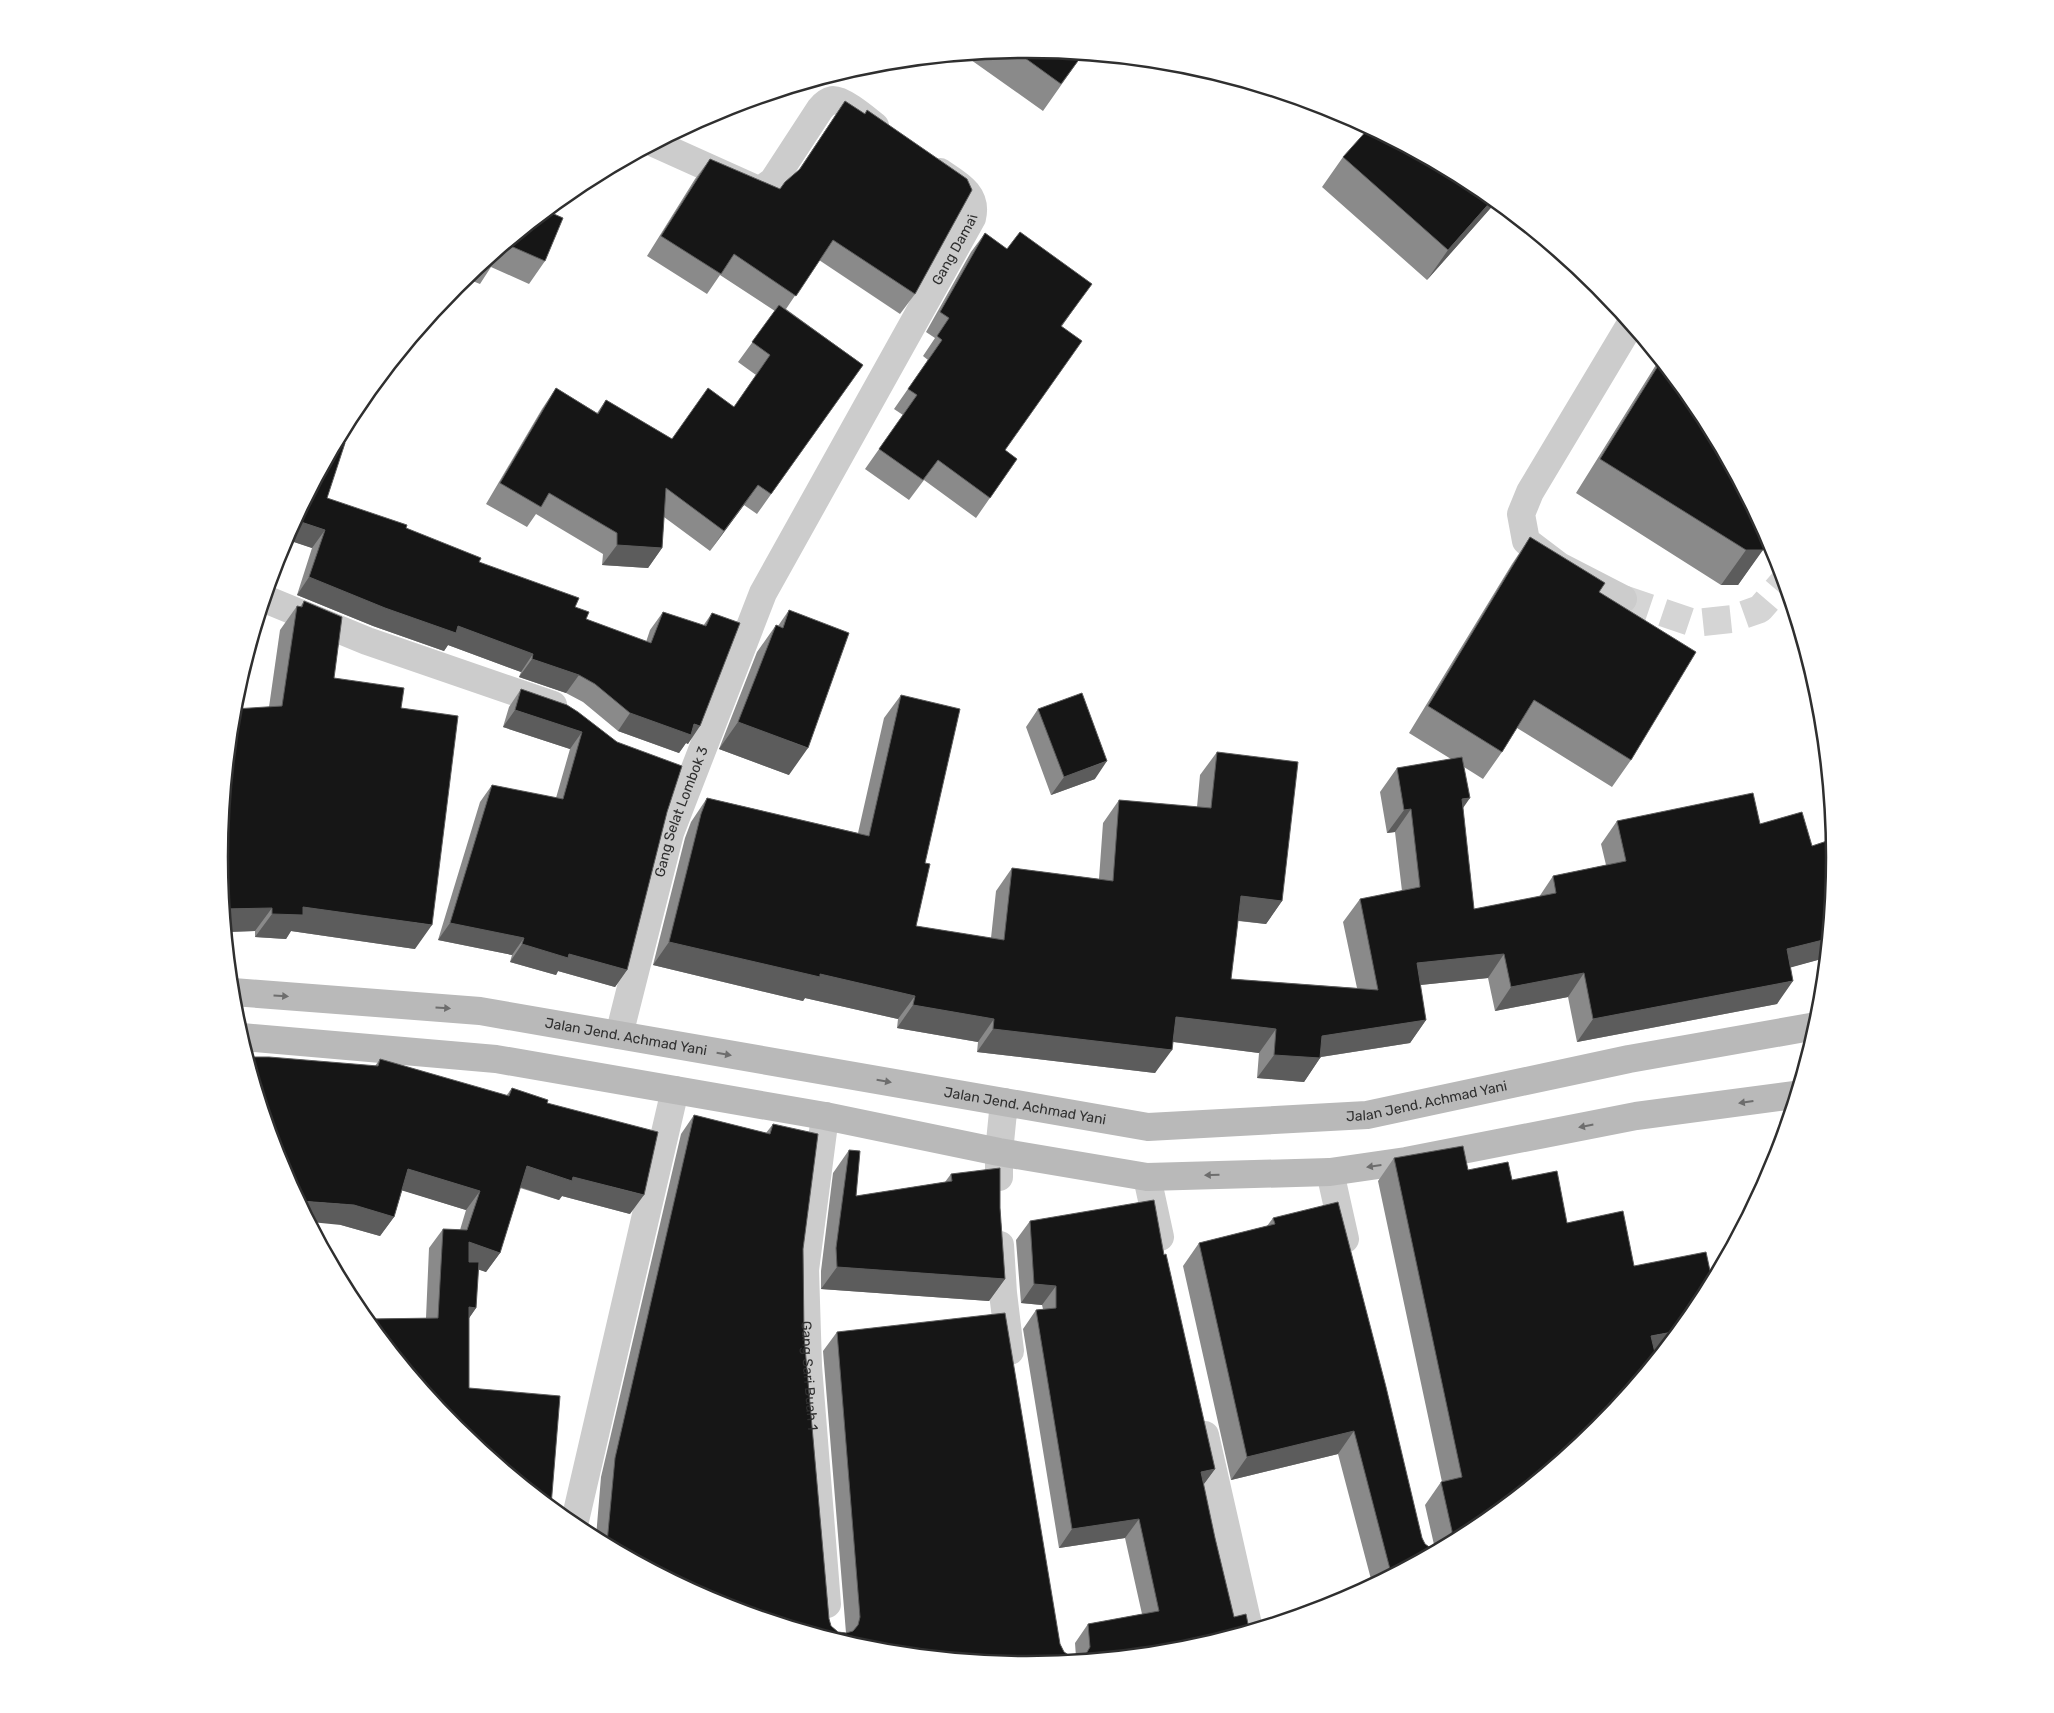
<svg xmlns="http://www.w3.org/2000/svg" width="2054" height="1713" font-family="Rubik,sans-serif">
<style>
.lines{fill:none;stroke-linecap:round;stroke-linejoin:round}
.street-tunnel{stroke:#d5d5d5;stroke-width:28;stroke-dasharray:28 14;stroke-linecap:butt}
.street{stroke:#ccc;stroke-width:28}
.secondary{stroke:#b9b9b9;stroke-width:28}
.wall{fill:#8a8a8a}
.shaded-wall{fill:#5c5c5c}
.building{fill:#161616;stroke:#5c5c5c}
.oneway{fill:#6d6d6d}
.labels{text-anchor:middle;dominant-baseline:central;stroke-width:5;stroke-linejoin:round;paint-order:stroke}
.street-label{font-size:14px;fill:#2f2f2f;stroke:#fff}
.rim{fill:none;stroke:#2f2f2f;stroke-width:2.5}
</style>
<rect width="100%" height="100%" fill="#fff"/>
<g class="lines">
<path class="street-tunnel" d="M1623,599L1694,623L1732,619L1760,609L1784,581"/>
<g class="street">
<path d="M656,144L756,189H762L773,181L820,109C823,105 828,101 833,100C844,100 866,119 875,126"/>
<path d="M265,599L367,641L553,705"/>
<path d="M1623,599L1559,566L1526,541L1521,514L1530,492L1630,325"/>
<path id="s1" d="M619,1035L670,833L763,593L972,218C978,194 958,184 940,172"/>
<path id="s2" d="M825,1116L805,1270L808,1366L827,1604"/>
<path d="M1330,1172L1345,1239"/>
<path d="M999,1177V1152L1004,1102"/>
<path d="M1147,1177L1160,1237"/>
<path d="M1000,1245L1003,1293L1010,1351"/>
<path d="M1205,1435L1249,1629"/>
<path d="M574,1525L675,1090"/>
</g>
<g class="secondary">
<path id="s3" d="M233,992L480,1011L1148,1127L1367,1115L1629,1059L1816,1026"/>
<path d="M242,1037L496,1059L825,1116L999,1152L1147,1177L1330,1172L1406,1161L1636,1116L1795,1095"/>
</g>
</g>
<path class="wall" d="M1027,49L1083,54L1043,111L964,55Z
M845,101L915,294L900,314L819,260L786,309L863,365L757,514L744,505L710,551L664,517L662,548L648,568L602,565L603,554L536,514L527,527L486,504L542,409L556,388L597,413L606,400L672,439L734,407L756,375L738,362L775,311L720,275L707,294L647,256L695,179L710,159L780,189L798,171Z
M1343,157L1476,185L1496,202L1427,280L1322,187Z
M547,211L545,261L529,284L491,267L480,284L465,278Z
M985,233L1078,303L1062,326L1005,450L1017,459L976,518L924,480L909,500L865,469L903,415L894,409L928,360L923,356L935,338L926,332L971,252Z
M1659,360L1699,408L1769,540L1738,585H1721L1576,493Z
M338,441L327,498L406,528L479,562L575,607L586,619L646,642L650,630L663,612L703,626L712,613L688,744L686,743L679,753L618,731L583,702L566,693L519,677L521,672L448,645L444,651L373,626L297,595L312,548L285,539Z
M1530,537L1599,592L1631,760L1612,787L1517,728L1502,752L1483,779L1464,767L1463,808L1474,909L1539,897L1553,876L1606,865L1601,844L1617,821L1760,824L1812,846L1835,857L1825,958L1791,967L1777,1004L1577,1042L1568,997L1495,1011L1488,978L1420,985L1426,1020L1410,1043L1321,1057L1320,1058L1304,1082L1257,1078L1259,1053L1173,1042L1155,1073L977,1052L978,1042L897,1028L898,1019L805,998L803,1001L653,965L685,838L691,822L707,798L858,833L884,718L901,695L925,863L916,926L991,938L996,891L1012,868L1099,879L1103,823L1119,800L1197,807L1200,775L1217,752L1282,901L1266,924L1238,921L1231,979L1357,988L1343,922L1360,899L1402,891L1395,832L1387,833L1380,792L1397,768L1451,759L1409,733L1512,564Z
M304,601L334,678L401,708L415,949L291,931L286,939L255,937V931L227,932L219,856L269,707L280,630L297,606L300,607Z
M789,610V775L719,749L757,652L776,625L778,626Z
M521,689L567,705L667,812L627,970L615,987L558,971L556,975L510,962L512,955L438,940L480,802L492,785L556,798L570,749L503,727L509,707Z
M1038,709L1095,779L1051,795L1026,727Z
M380,1059L506,1096L512,1088L547,1103L630,1214L562,1196L559,1200L520,1188L500,1253L486,1272L478,1269L476,1308L469,1318V1388L370,1319L426,1318L429,1248L443,1229L460,1230L466,1210L402,1190L394,1217L380,1236L341,1225L375,1066Z
M694,1115L766,1133L773,1124L803,1249L804,1336L829,1619L831,1626L838,1632L846,1633L823,1351L837,1332L1060,1644L1064,1652L1070,1656L1076,1657L1075,1643L1088,1624L1142,1614L1125,1538L1059,1548L1023,1329L1036,1310L1043,1309L1042,1305L1021,1303L1016,1240L1030,1221L1164,1255L1215,1469L1203,1485L1215,1538L1234,1617L1184,1649L1027,1664L869,1649L718,1603L596,1537L601,1477L681,1134Z
M849,1150L856,1196L945,1182L951,1174L1000,1208L1005,1279L989,1301L821,1289V1271L833,1173Z
M1394,1158L1468,1170L1512,1180L1567,1223L1634,1266L1658,1354L1655,1355L1476,1528L1372,1583L1338,1454L1231,1480L1183,1266L1199,1243L1267,1226L1273,1218L1422,1538L1425,1544L1432,1549H1435L1425,1505L1441,1482H1442L1378,1181Z"/>
<path class="shaded-wall" d="M1493,199L1496,202L1427,280L1448,250Z
M758,485L744,505L710,551L724,531Z
M295,520L325,530L312,548L285,539Z
M617,545L662,548L648,568L602,565Z
M1746,550H1763L1738,585H1721Z
M309,577L458,626L533,654L521,672L448,645L444,651L373,626L297,595Z
M532,659L579,675L566,693L519,677Z
M515,710L582,732L570,749L503,727Z
M630,713L694,724L700,726L688,744L686,743L679,753L618,731Z
M738,722L808,748L789,775L719,749Z
M1107,761L1095,779L1051,795L1064,777Z
M1470,798L1454,821L1462,799Z
M1411,809L1395,832L1387,833L1404,810Z
M1241,896L1282,901L1266,924L1225,919Z
M303,907L432,925L415,949L291,931L286,939L255,937L272,914Z
M272,908L255,931L227,932L224,909Z
M450,923L524,938L512,955L438,940Z
M1827,939L1825,958L1771,973L1787,949Z
M669,942L820,974L915,996L898,1019L805,998L803,1001L653,965Z
M522,944L569,954L627,970L615,987L558,971L556,975L510,962Z
M1504,954L1488,978L1401,987L1417,963Z
M1584,973L1568,997L1495,1011L1511,987Z
M1793,981L1777,1004L1577,1042L1593,1019Z
M913,1005L994,1019L978,1042L897,1028Z
M1176,1017L1276,1029L1259,1053L1159,1040Z
M1426,1020L1410,1043L1314,1058H1320L1304,1082L1257,1078L1274,1055L1322,1036Z
M993,1029L1172,1050L1155,1073L977,1052Z
M527,1166L573,1177L644,1195L630,1214L562,1196L559,1200L514,1185Z
M408,1169L480,1191L466,1210L394,1188Z
M300,1201L354,1205L394,1217L380,1236L341,1225L311,1222Z
M469,1242L500,1253L486,1272L455,1262Z
M837,1267L1005,1279L989,1301L821,1289Z
M1034,1284L1056,1286L1042,1305L1021,1303Z
M469,1307L476,1308L463,1327Z
M1678,1331L1658,1354L1635,1359L1651,1336Z
M1354,1431L1338,1454L1231,1480L1247,1457Z
M1215,1469L1201,1488V1472Z
M1139,1519L1125,1538L1059,1548L1072,1529Z
M859,1642L857,1645L851,1643Z"/>
<path class="building" d="M1027,49L1083,54L1061,84L1014,50Z
M845,101L865,114L867,110L967,179L972,190L915,294L833,240L796,296L734,254L721,274L661,236L710,159L780,189L785,182L800,169Z
M1369,128L1476,185L1493,199L1448,250L1343,157Z
M547,211L563,218L545,261L506,244Z
M1020,232L1092,284L1061,326L1082,341L1005,450L1017,459L990,498L938,460L923,480L879,449L917,395L908,389L942,340L937,336L949,318L940,312L985,233L1007,249Z
M501,248L496,261L489,258Z
M779,305L863,365L771,494L758,485L724,531L666,488L662,548L617,545V533L549,493L541,507L500,483L556,388L598,414L606,400L672,439L708,388L734,407L770,355L752,342Z
M1661,361L1699,408L1769,540L1763,550H1746L1600,459Z
M338,441L345,443L327,498L407,525L406,528L481,558L479,562L579,598L575,607L589,612L586,619L651,643L663,612L706,626L712,613L740,623L700,726L694,724L691,735L630,713L595,684L579,675L532,659L533,654L458,626L456,633L385,608L309,577L325,530L295,520Z
M1530,537L1605,583L1599,592L1696,652L1631,760L1534,700L1502,752L1428,706Z
M304,601L342,617L334,678L404,688L401,708L458,716L432,925L303,907V915L272,914V908L224,909L219,856L234,709L282,706L297,606L302,607Z
M789,610L849,633L808,748L738,722L776,625L783,628Z
M521,689L567,705L578,712L617,742L682,766L667,812L627,970L569,954L568,958L522,944L524,938L450,923L492,785L563,799L582,732L515,710Z
M1082,693L1107,761L1064,777L1038,709Z
M901,695L960,709L925,863L930,864L916,926L1004,940L1012,868L1113,881L1119,800L1211,808L1217,752L1298,762L1282,901L1241,896L1231,979L1378,990L1360,899L1420,887L1411,809L1404,810L1397,768L1462,757L1470,798L1462,799L1474,909L1556,893L1553,876L1626,861L1617,821L1753,793L1760,824L1802,812L1812,846L1833,839L1835,857L1827,939L1787,949L1793,981L1593,1019L1584,973L1511,987L1504,954L1417,963L1426,1020L1322,1036L1320,1058L1274,1055L1276,1029L1176,1017L1172,1050L993,1029L994,1019L913,1005L915,996L820,974V977L669,942L701,814L707,798L869,836Z
M248,1057H269L378,1066L380,1059L509,1096L512,1088L548,1100L547,1103L658,1132L644,1195L573,1177L572,1181L527,1166L500,1253L469,1242V1262H479L476,1308L469,1307V1388L560,1396L551,1506L456,1427L363,1315H369L370,1319L438,1318L443,1229L467,1230L480,1191L408,1169L394,1217L354,1205L300,1201L281,1165Z
M694,1115L770,1134L773,1124L818,1134L803,1249L804,1336L829,1619L831,1626L838,1632L846,1633L853,1631L858,1625L860,1617L837,1332L1005,1313L1060,1644L1064,1652L1070,1656L1078,1657L1086,1654L1090,1647L1088,1624L1159,1611L1139,1519L1072,1529L1036,1310L1056,1308V1286L1034,1284L1030,1221L1154,1200L1164,1255L1166,1254L1215,1469L1201,1472L1215,1538L1234,1617L1246,1614L1249,1629L1184,1649L1027,1664L869,1649L860,1646L859,1642L851,1643L718,1603L607,1543L615,1458Z
M1463,1146L1468,1170L1508,1162L1512,1180L1557,1171L1567,1223L1623,1211L1634,1266L1706,1252L1712,1280L1698,1306L1678,1331L1651,1336L1656,1357L1598,1428L1476,1528L1450,1542L1452,1539V1531L1441,1482L1462,1477L1394,1158Z
M849,1150L860,1151L856,1196L952,1181L951,1174L1000,1168V1208L1005,1279L837,1267L836,1248Z
M1338,1202L1386,1387L1422,1538L1425,1544L1432,1549H1437L1391,1573L1354,1431L1247,1457L1199,1243L1275,1224L1273,1218Z"/>
<defs><path id="oneway-solid" d="M-6-.8H1V-3.2L6.5 0L1 3.2V.8H-6Z" transform="scale(1.25)"/></defs>
<g class="oneway">
<use href="#oneway-solid" transform="translate(281 996) rotate(4)"/>
<use href="#oneway-solid" transform="translate(443 1008) rotate(4)"/>
<use href="#oneway-solid" transform="translate(724 1054) rotate(10)"/>
<use href="#oneway-solid" transform="translate(884 1081) rotate(10)"/>
<use href="#oneway-solid" transform="translate(1746 1102) rotate(172)"/>
<use href="#oneway-solid" transform="translate(1586 1126) rotate(169)"/>
<use href="#oneway-solid" transform="translate(1374 1166) rotate(172)"/>
<use href="#oneway-solid" transform="translate(1212 1175) rotate(178)"/>
</g>
<g class="labels">
<g class="street-label">
<text stroke="none"><textPath href="#s1" startOffset="859">Gang Damai</textPath></text>
<text stroke="none"><textPath href="#s1" startOffset="232">Gang Selat Lombok 3</textPath></text>
<text stroke="none"><textPath href="#s3" startOffset="396">Jalan Jend. Achmad Yani</textPath></text>
<text stroke="none"><textPath href="#s3" startOffset="1206">Jalan Jend. Achmad Yani</textPath></text>
<text stroke="none"><textPath href="#s3" startOffset="801">Jalan Jend. Achmad Yani</textPath></text>
<text stroke="none"><textPath href="#s2" startOffset="261">Gang Sari Buah 1</textPath></text>
</g>
</g>
<path d="M0 0H2054V1713H0ZM228 857a799 799 0 1 1 1598 0a799 799 0 1 1-1598 0Z" fill="#fff" fill-rule="evenodd"/>
<path class="rim" d="M228 857a799 799 0 1 1 1598 0a799 799 0 1 1-1598 0Z"/>
</svg>
